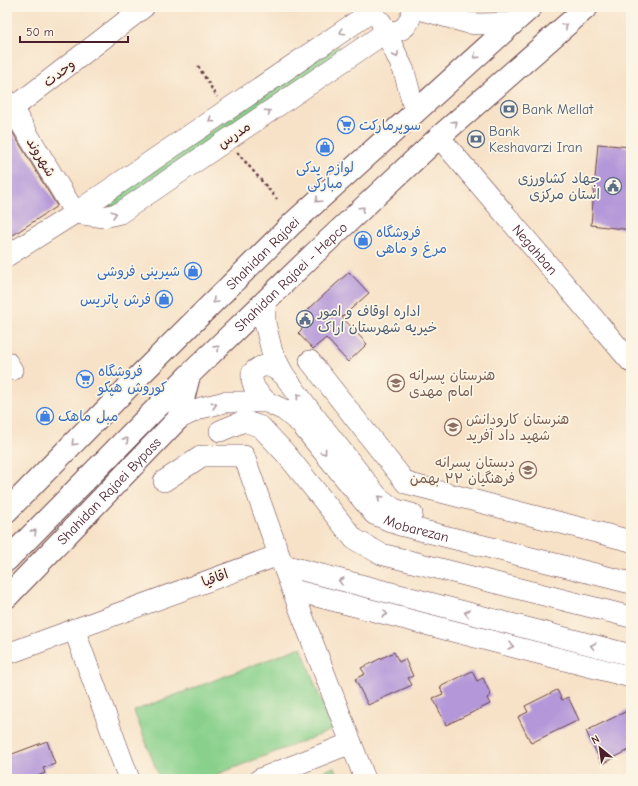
<svg xmlns="http://www.w3.org/2000/svg" width="638" height="786" font-family="'Comic Neue','Playpen Sans Arabic',sans-serif">
<style>
.green{fill:#88d08b;stroke:#69785b}
.building{fill:#b497d9}
.lines{fill:none;stroke-linecap:round;stroke-linejoin:round}
.minor-casing{stroke:#643c43;stroke-width:22}
.major-casing{stroke:#643c43;stroke-width:24}
.path{stroke:#643c43;stroke-width:2.5;stroke-dasharray:3 3;stroke-linecap:butt}
.minor{stroke:#fff;stroke-width:21}
.major{stroke:#fff;stroke-width:22}
.oneway{stroke:#ae9aa0}
.labels{text-anchor:middle;dominant-baseline:central;stroke-width:3.5;stroke-linejoin:round;paint-order:stroke}
.street-label{font-size:14px;fill:#4a1f2b;stroke:#fcf5e5}
.service-label{font-size:14px;fill:#4e5e75;stroke:#fcf5e5;text-anchor:start}
.shop-label{font-size:14px;fill:#366cbe;stroke:#fcf5e5;text-anchor:start}
.education-label{font-size:14px;fill:#785e54;stroke:#fcf5e5;text-anchor:start}
</style>
<rect width="100%" height="100%" fill="#fcf5e5"/>
<filter id="ink" filterUnits="userSpaceOnUse"><feTurbulence type="fractalNoise" baseFrequency=".025" numOctaves="2"/><feDisplacementMap in="SourceGraphic" scale="8" xChannelSelector="R" yChannelSelector="G"/><feConvolveMatrix kernelMatrix="1 2 1 2 8 2 1 2 1" color-interpolation-filters="sRGB"/></filter>
<filter id="wash" filterUnits="userSpaceOnUse"><feTurbulence type="fractalNoise" baseFrequency=".012" numOctaves="4" result="noise"/><feDisplacementMap in="SourceGraphic" scale="16" xChannelSelector="R" yChannelSelector="G"/><feGaussianBlur stdDeviation="0.9" result="paint"/><feColorMatrix in="noise" values="0 0 0 0 0 0 0 0 0 0 0 0 0 0 0 0 0 1.4 0 .05"/><feComposite in="paint" operator="in"/></filter>
<g filter="url(#wash)">
<rect width="100%" height="100%" fill="#f7e2c8"/>
<path class="green" d="M337,46L341,48L343,51L120,208L107,206L105,202Z
M301,647L332,730L205,779H160L134,711Z
M334,767L338,779H305Z"/>
<g id="blocks">
<path class="building" d="M7,123L57,206L7,239Z
M598,144L631,147V230L591,225Z
M349,272L369,293L342,317L367,344L348,362L326,338L313,349L298,333L306,325L299,318Z
M394,652L399,662L405,659L413,676L408,678L412,685L368,705L355,679L365,674L361,668Z
M472,671L477,681L483,678L491,695L487,698L490,704L446,725L433,698L443,694L440,687Z
M557,690L562,700L568,697L579,720L531,743L518,717L528,712L525,706Z
M631,709V749L602,764L586,731Z
M47,741L55,764L43,768L45,773L30,779H7V756Z"/>
</g>
</g>
<g filter="url(#ink)">
<use href="#blocks" fill-opacity="0" stroke="#643c43" stroke-width="1"/>
<g class="lines">
<g class="minor-casing">
<g id="minor">
<path d="M412,7L468,23L479,24L514,23"/>
<path d="M381,22L404,71L415,112"/>
<path d="M7,100L75,213"/>
<path d="M12,109L144,7"/>
<path id="s1" d="M439,137L631,362"/>
<path d="M75,213L104,217L120,213L386,32C404,33 410,25 413,7"/>
<path d="M7,256L75,213L374,10"/>
<path d="M265,301V323L272,352L284,375L308,408L378,497L394,509L412,514"/>
<path d="M310,361L406,483L631,541"/>
<path d="M7,362L12,370"/>
<path d="M267,402C257,392 251,387 252,373C264,361 272,366 284,375"/>
<path id="s2" d="M178,419L201,408L225,402H267L284,410L300,423L374,514L400,525L631,583"/>
<path d="M220,431L244,421L261,427L287,455L354,539L381,554L631,617"/>
<path d="M164,481L202,456H244L279,555L365,779"/>
<path d="M283,565L631,655"/>
<path d="M293,590L631,677"/>
<path d="M74,629L129,779"/>
<path d="M7,654L279,555"/>
<path d="M260,779L351,743"/>
</g>
</g>
<g class="major-casing">
<g id="major">
<path id="s3" d="M7,511L141,374L293,223L531,7"/>
<path id="s4" d="M7,560L190,374L319,249L439,137L587,7"/>
<path id="s5" d="M7,597L178,419L189,376"/>
</g>
</g>
<path class="path" d="M198,66L217,97
M237,152L277,199"/>
<use href="#minor" class="minor"/>
<use href="#major" class="major"/>
</g>
<defs><path id="oneway-chevron" d="M-2-3.5L2.5 0L-2 3.5" fill="none" stroke-width="1.6" stroke-linecap="round" stroke-linejoin="round"/></defs>
<g class="oneway">
<use href="#oneway-chevron" transform="translate(565 26) rotate(-41)"/>
<use href="#oneway-chevron" transform="translate(342 32) rotate(146)"/>
<use href="#oneway-chevron" transform="translate(396 55) rotate(65)"/>
<use href="#oneway-chevron" transform="translate(476 56) rotate(139)"/>
<use href="#oneway-chevron" transform="translate(268 112) rotate(-34)"/>
<use href="#oneway-chevron" transform="translate(211 120) rotate(146)"/>
<use href="#oneway-chevron" transform="translate(455 123) rotate(-42)"/>
<use href="#oneway-chevron" transform="translate(318 200) rotate(138)"/>
<use href="#oneway-chevron" transform="translate(362 209) rotate(-43)"/>
<use href="#oneway-chevron" transform="translate(114 214) rotate(-15)"/>
<use href="#oneway-chevron" transform="translate(215 301) rotate(135)"/>
<use href="#oneway-chevron" transform="translate(217 348) rotate(-44)"/>
<use href="#oneway-chevron" transform="translate(299 396) rotate(-125)"/>
<use href="#oneway-chevron" transform="translate(214 405) rotate(-15)"/>
<use href="#oneway-chevron" transform="translate(126 440) rotate(-45)"/>
<use href="#oneway-chevron" transform="translate(74 443) rotate(134)"/>
<use href="#oneway-chevron" transform="translate(324 452) rotate(53)"/>
<use href="#oneway-chevron" transform="translate(380 498) rotate(-138)"/>
<use href="#oneway-chevron" transform="translate(34 532) rotate(-45)"/>
<use href="#oneway-chevron" transform="translate(341 581) rotate(-166)"/>
<use href="#oneway-chevron" transform="translate(467 613) rotate(-166)"/>
<use href="#oneway-chevron" transform="translate(385 614) rotate(14)"/>
<use href="#oneway-chevron" transform="translate(511 646) rotate(14)"/>
<use href="#oneway-chevron" transform="translate(593 646) rotate(-166)"/>
</g>
</g>
<defs>
<g id="bank-ring" transform="scale(0.9)"><circle r="9.5" fill="#fcf5e5" stroke="#5c6f8a" stroke-width="1.5"/><path d="M-6-4H6V4H-6ZM0-2.3a2.3 2.3 0 1 0 0 4.6a2.3 2.3 0 1 0 0-4.6Z" fill="#5c6f8a"/></g>
<g id="supermarket-ring" transform="scale(0.9)"><circle r="9.5" fill="#fcf5e5" stroke="#3f7fe0" stroke-width="1.5"/><path d="M-6-5.5h2.5l.6 2H6L4.5 2H-2.5L-4.4-4H-6ZM-1.5 3.2a1.3 1.3 0 1 0 .1 0ZM3 3.2a1.3 1.3 0 1 0 .1 0Z" fill="#3f7fe0"/></g>
<g id="shop-ring" transform="scale(0.9)"><circle r="9.5" fill="#fcf5e5" stroke="#3f7fe0" stroke-width="1.5"/><path d="M-5-2.5h2.3a2.7 3.5 0 0 1 5.4 0H5L5.5 6h-11ZM-1.5-2.5h3a1.5 2.3 0 0 0-3 0Z" fill="#3f7fe0"/></g>
<g id="civic-ring" transform="scale(0.9)"><circle r="9.5" fill="#fcf5e5" stroke="#5c6f8a" stroke-width="1.5"/><path d="M-.6-6.5H3V-4.5H.6V-3L4-1V1h2V6H-6V1h2V-1L-.6-3ZM-1.2 2.5V6h2.4V2.5Z" fill="#5c6f8a"/></g>
<g id="school-ring" transform="scale(0.9)"><circle r="9.5" fill="#fcf5e5" stroke="#8d6e63" stroke-width="1.5"/><path d="M0-5L7-2L0 1L-7-2ZM-4 1L0 2.5L4 1V4Q0 6-4 4Z" fill="#8d6e63"/></g>
</defs>
<g fill-rule="evenodd">
<use href="#bank-ring" x="509" y="109"/>
<use href="#supermarket-ring" x="346" y="125"/>
<use href="#bank-ring" x="476" y="139"/>
<use href="#shop-ring" x="325" y="147"/>
<use href="#civic-ring" x="613" y="186"/>
<use href="#shop-ring" x="363" y="240"/>
<use href="#shop-ring" x="193" y="271"/>
<use href="#shop-ring" x="164" y="299"/>
<use href="#civic-ring" x="305" y="319"/>
<use href="#supermarket-ring" x="85" y="379"/>
<use href="#school-ring" x="396" y="383"/>
<use href="#shop-ring" x="45" y="416"/>
<use href="#school-ring" x="453" y="427"/>
<use href="#school-ring" x="528" y="470"/>
</g>
<g class="labels">
<g class="street-label">
<text transform="translate(59 73) rotate(-38)">وحدت</text>
<text transform="translate(234 135) rotate(-34)">مدرس</text>
<text transform="translate(41 157) rotate(59)">شهروند</text>
<text stroke="none"><textPath href="#s1" startOffset="148">Negahban</textPath></text>
<text stroke="none"><textPath href="#s3" startOffset="363">Shahidan Rajaei</textPath></text>
<text stroke="none"><textPath href="#s4" startOffset="401">Shahidan Rajaei - Hepco</textPath></text>
<text stroke="none"><textPath href="#s5" startOffset="147">Shahidan Rajaei Bypass</textPath></text>
<text stroke="none"><textPath href="#s2" startOffset="294">Mobarezan</textPath></text>
<text transform="translate(215 578) rotate(-20)">اقاقیا</text>
</g>
<g class="service-label">
<text x="522" y="109">Bank Mellat</text>
<text x="489" y="131">Bank<tspan x="489" dy="16">Keshavarzi Iran</tspan></text>
<text x="600" y="178" text-anchor="end">جهاد کشاورزی<tspan x="600" dy="16">استان مرکزی</tspan></text>
<text x="318" y="311">اداره اوقاف و امور<tspan x="318" dy="16">خیریه شهرستان اراک</tspan></text>
</g>
<g class="shop-label">
<text x="359" y="125">سوپرمارکت</text>
<text x="325" y="167" text-anchor="middle">لوازم یدکی<tspan x="325" dy="16">مبارکی</tspan></text>
<text x="376" y="232">فروشگاه<tspan x="376" dy="16">مرغ و ماهی</tspan></text>
<text x="180" y="271" text-anchor="end">شیرینی فروشی</text>
<text x="151" y="299" text-anchor="end">فرش پاتریس</text>
<text x="98" y="371">فروشگاه<tspan x="98" dy="16">کوروش هپکو</tspan></text>
<text x="58" y="416">مبل ماهک</text>
</g>
<g class="education-label">
<text x="409" y="375">هنرستان پسرانه<tspan x="409" dy="16">امام مهدی</tspan></text>
<text x="466" y="419">هنرستان کارودانش<tspan x="466" dy="16">شهید داد آفرید</tspan></text>
<text x="515" y="462" text-anchor="end">دبستان پسرانه<tspan x="515" dy="16">فرهنگیان ۲۲ بهمن</tspan></text>
</g>
</g>
<rect width="638" height="786" fill="none" stroke="#fcf5e5" stroke-width="24"/>
<g transform="translate(600 748) rotate(331)" stroke="#fcf5e5" stroke-width="3" paint-order="stroke">
<path d="M0-3L7 15L0 10L-7 15Z" fill="#4a1f2b"/>
<text y="-6" font-size="11" font-weight="bold" text-anchor="middle" fill="#4a1f2b">N</text>
</g>
<path d="M20 36v6h108v-6" fill="none" stroke="#4a1f2b" stroke-width="2"/>
<text x="26" y="36" font-size="12" fill="#4a1f2b" stroke="#fcf5e5" stroke-width="3" paint-order="stroke">50 m</text>
</svg>
